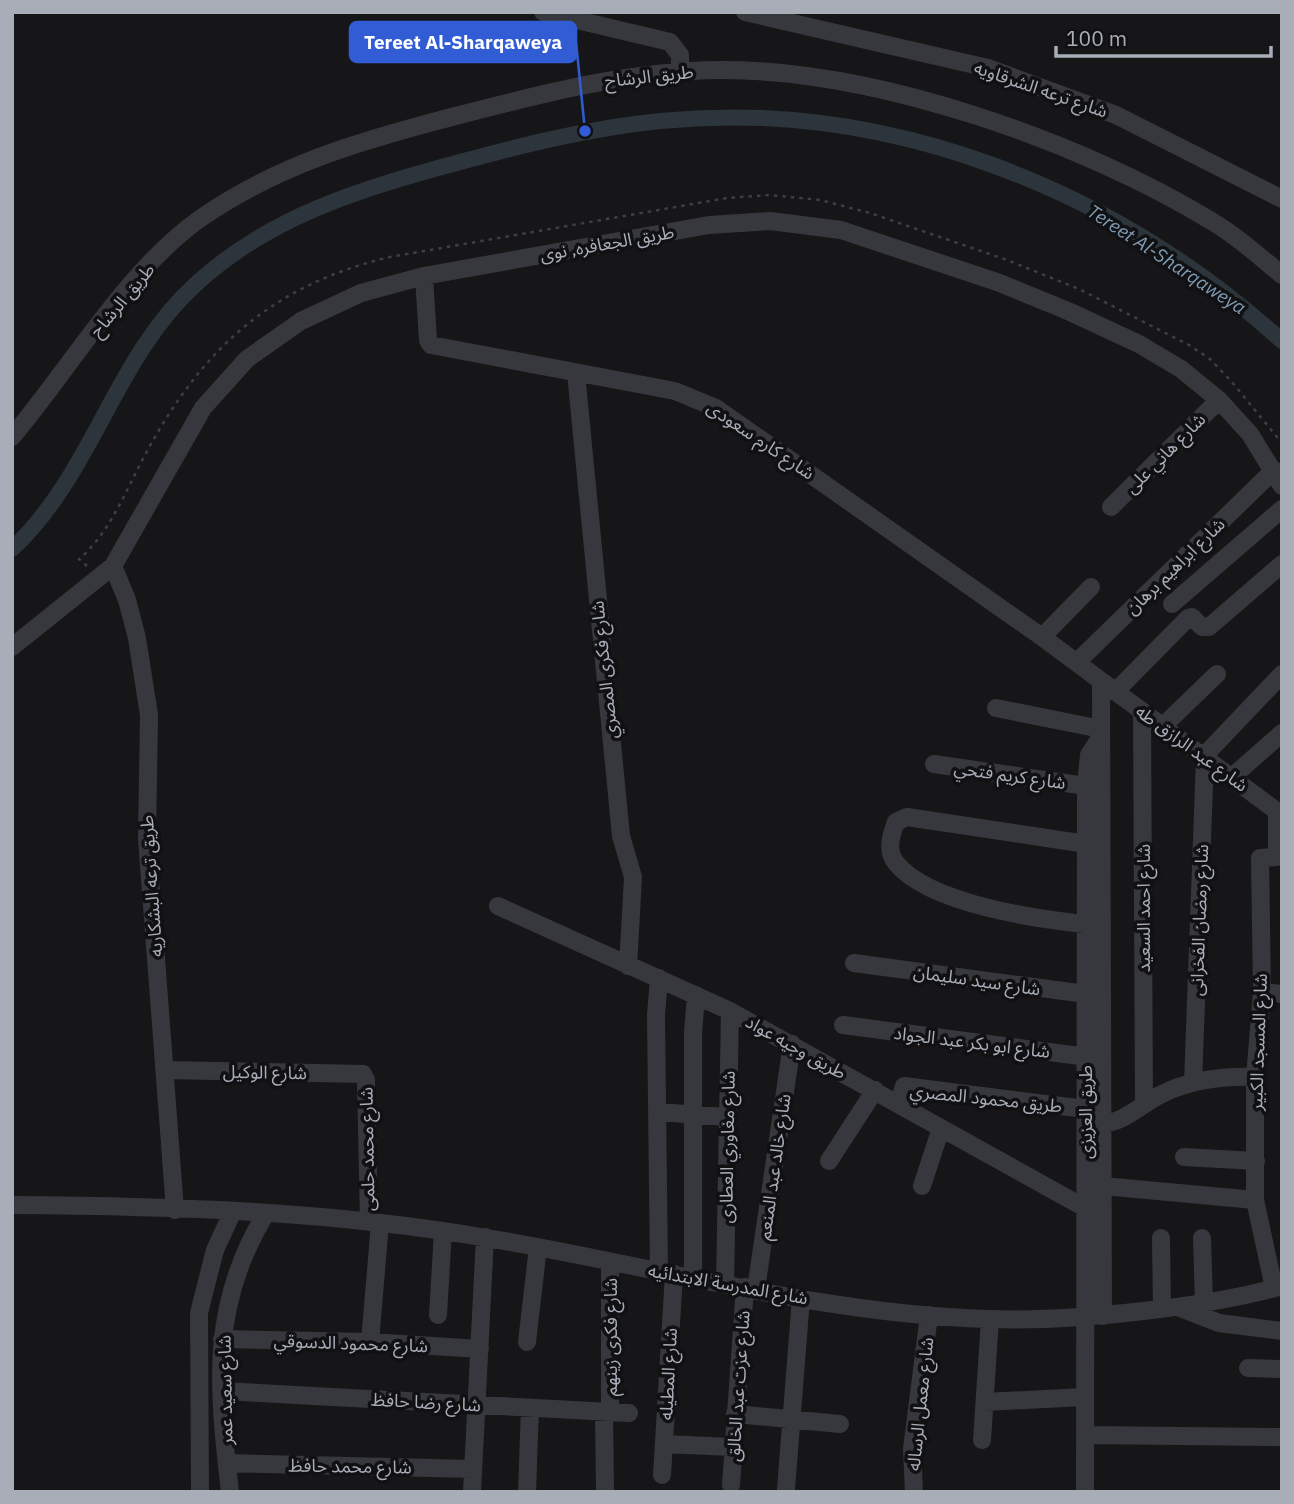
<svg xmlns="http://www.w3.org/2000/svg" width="1294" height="1504" font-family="'IBM Plex Sans','Noto Sans Arabic',sans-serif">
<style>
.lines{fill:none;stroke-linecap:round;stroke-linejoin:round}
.canal{stroke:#2c353c;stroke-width:16}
.path{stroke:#3d3f44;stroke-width:2.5;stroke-dasharray:3.5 5;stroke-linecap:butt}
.minor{stroke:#37383d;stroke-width:18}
.labels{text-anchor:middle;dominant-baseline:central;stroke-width:7;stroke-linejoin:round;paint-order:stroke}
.street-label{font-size:18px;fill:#a8adb8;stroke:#111113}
.water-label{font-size:19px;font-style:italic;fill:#7f9bb3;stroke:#111113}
.leader{fill:none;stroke:#325cd3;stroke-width:2.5}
.callout-dot{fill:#325cd3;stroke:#111113;stroke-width:2.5}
.callout{fill:#325cd3;stroke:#325cd3;stroke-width:2.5}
.callout-label{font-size:19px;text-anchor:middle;font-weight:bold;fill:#fff}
</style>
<rect width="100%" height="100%" fill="#161618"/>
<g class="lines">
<path class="canal" d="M12,549C93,474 114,358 196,284C271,215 364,188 460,162C526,144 592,128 660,121C888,98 1114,189 1282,341"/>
<path class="path" d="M87,566L79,559C110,533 126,490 145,455C201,350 271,285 390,257L727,198L770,195L820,200L870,213L1007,260L1079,289L1189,345L1210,359L1231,381L1282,443"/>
<path class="minor" d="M543,12L670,42L680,55V72
M745,12L988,68L1116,115L1282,199
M424,276L428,340L431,345L675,391L716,408L1042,637L1282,815
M576,373L621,836L633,877L628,966
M12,437C71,367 127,270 201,218C277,165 360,141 448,118C537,95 626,71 719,70C874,69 1081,141 1213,222C1237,236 1260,257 1282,275
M1111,507L1219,400
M113,566L127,600L137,638L149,715L147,839L175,1210
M1172,604L1282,509
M1042,637L1091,587
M12,647L113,566L203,408L247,359L301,321L361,293L424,276L709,225L770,221L841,230L997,282L1068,311L1139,344L1181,369L1219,400L1250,434L1282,486
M1077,662L1274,470
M1101,682L1103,1316
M1115,692L1188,618L1192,617L1202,627H1209L1282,564
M996,708L1101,729
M1142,712L1144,1104
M1162,727L1217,674
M1203,757L1282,674
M934,764L1086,786
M1232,777L1282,733
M1093,845L907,817L896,822C891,835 886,851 896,863C930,905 1042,920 1094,925
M498,906L730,1011L1085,1208
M854,963L1093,995
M1262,992L1282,994
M843,1025L1095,1058
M165,1070L363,1074L366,1080L369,1222
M1193,1083L1205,758
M899,1104L904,1086L1085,1109
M658,1112L727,1117
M1092,1124C1122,1126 1135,1108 1160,1095C1189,1080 1223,1076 1255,1077
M1184,1157L1256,1161
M829,1161L875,1090
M1092,1185L1255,1200
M922,1186L941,1128
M12,1205C170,1206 331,1211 487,1238C654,1266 819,1314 988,1319C1040,1321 1091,1317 1143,1311C1189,1306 1237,1299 1282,1286
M1161,1238L1162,1309
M1202,1238L1204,1303
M659,1272L656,1015L659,978
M693,1278V1033L696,995
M725,1284L730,1011
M1274,1288L1255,1200V1077L1262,992L1260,858L1277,857V812
M756,1289L792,1044
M1178,1307L1219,1323L1282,1331
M438,1315L443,1231
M222,1339L370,1342L480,1349
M370,1342L380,1223
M527,1342L538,1247
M1248,1368L1282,1369
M222,1391L629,1413
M985,1402L1084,1397
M604,1411L605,1492
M610,1411V1263
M735,1414L840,1424
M1086,1435L1282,1437
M982,1440L990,1319
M664,1444L733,1447
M227,1463L473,1469
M662,1475L674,1274
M731,1485L745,1287
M786,1489L801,1298
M200,1492L199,1313L215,1250L233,1211
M230,1492C218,1388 209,1306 266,1213
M472,1492L485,1237
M527,1492L530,1408
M914,1492L912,1449L929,1315
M1085,1492L1086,786L1089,755L1101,736"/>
</g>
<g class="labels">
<g class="street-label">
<text transform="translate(649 76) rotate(-6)">طريق الرشاح</text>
<text transform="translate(1041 89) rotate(19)">شارع ترعه الشرقاويه</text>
<text transform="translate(607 243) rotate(-10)">طريق الجعافره, نوى</text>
<text transform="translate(122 300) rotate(-50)">طريق الرشاح</text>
<text transform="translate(761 440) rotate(34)">شارع كارم سعودى</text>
<text transform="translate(1165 453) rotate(-45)">شارع هاني على</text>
<text transform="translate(1175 566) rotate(-44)">شارع ابراهيم برهان</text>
<text transform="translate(604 670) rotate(-96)">شارع فكرى المصري</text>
<text transform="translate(1192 748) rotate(36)">شارع عبد الرازق طه</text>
<text transform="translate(1010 775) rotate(8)">شارع كريم فتحي</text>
<text transform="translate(151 886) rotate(-94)">طريق ترعه البشكاريه</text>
<text transform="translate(1143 908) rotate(-90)">شارع احمد السعيد</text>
<text transform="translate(1199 920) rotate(-88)">شارع رمضان الفخرانى</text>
<text transform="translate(977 980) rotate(8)">شارع سيد سليمان</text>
<text transform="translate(972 1042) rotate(7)">شارع ابو بكر عبد الجواد</text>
<text transform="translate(1258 1042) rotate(-88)">شارع المسجد الكبير</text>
<text transform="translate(796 1047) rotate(29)">طريق وجيه عواد</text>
<text transform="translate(265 1072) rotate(1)">شارع الوكيل</text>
<text transform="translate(986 1098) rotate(6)">طريق محمود المصري</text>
<text transform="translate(1085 1112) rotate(-90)">طريق العزيزى</text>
<text transform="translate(727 1147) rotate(-89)">شارع مغاوري العطارى</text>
<text transform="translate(367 1149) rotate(-91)">شارع محمد حلمى</text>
<text transform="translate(774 1167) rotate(-82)">شارع خالد عبد المنعم</text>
<text transform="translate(728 1284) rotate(10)">شارع المدرسة الابتدائيه</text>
<text transform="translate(610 1337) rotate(-90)">شارع فكرى زينهم</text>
<text transform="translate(351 1343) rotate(2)">شارع محمود الدسوقي</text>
<text transform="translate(668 1374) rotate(-87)">شارع المطيله</text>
<text transform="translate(738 1386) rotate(-86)">شارع عزت عبد الخالق</text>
<text transform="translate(225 1390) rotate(-91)">شارع سعيد عمر</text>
<text transform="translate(426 1402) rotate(3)">شارع رضا حافظ</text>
<text transform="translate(920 1404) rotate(-84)">شارع معمل الرساله</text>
<text transform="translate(350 1466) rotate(1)">شارع محمد حافظ</text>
</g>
<g class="water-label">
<text transform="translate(1167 259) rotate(33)">Tereet Al-Sharqaweya</text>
</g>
</g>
<path class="leader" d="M585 131L576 42"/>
<circle class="callout-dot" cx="585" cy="131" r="7"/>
<rect class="callout" x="350" y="22" width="226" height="40" rx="7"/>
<g class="callout-label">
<text x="463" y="49">Tereet Al-Sharqaweya</text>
</g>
<rect width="1294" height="1504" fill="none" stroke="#a8adb8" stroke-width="28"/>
<path d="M1056 46v10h215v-10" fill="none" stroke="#a8adb8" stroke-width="3.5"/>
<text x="1066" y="46" font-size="21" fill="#a8adb8" stroke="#111113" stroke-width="5" paint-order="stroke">100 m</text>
</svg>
